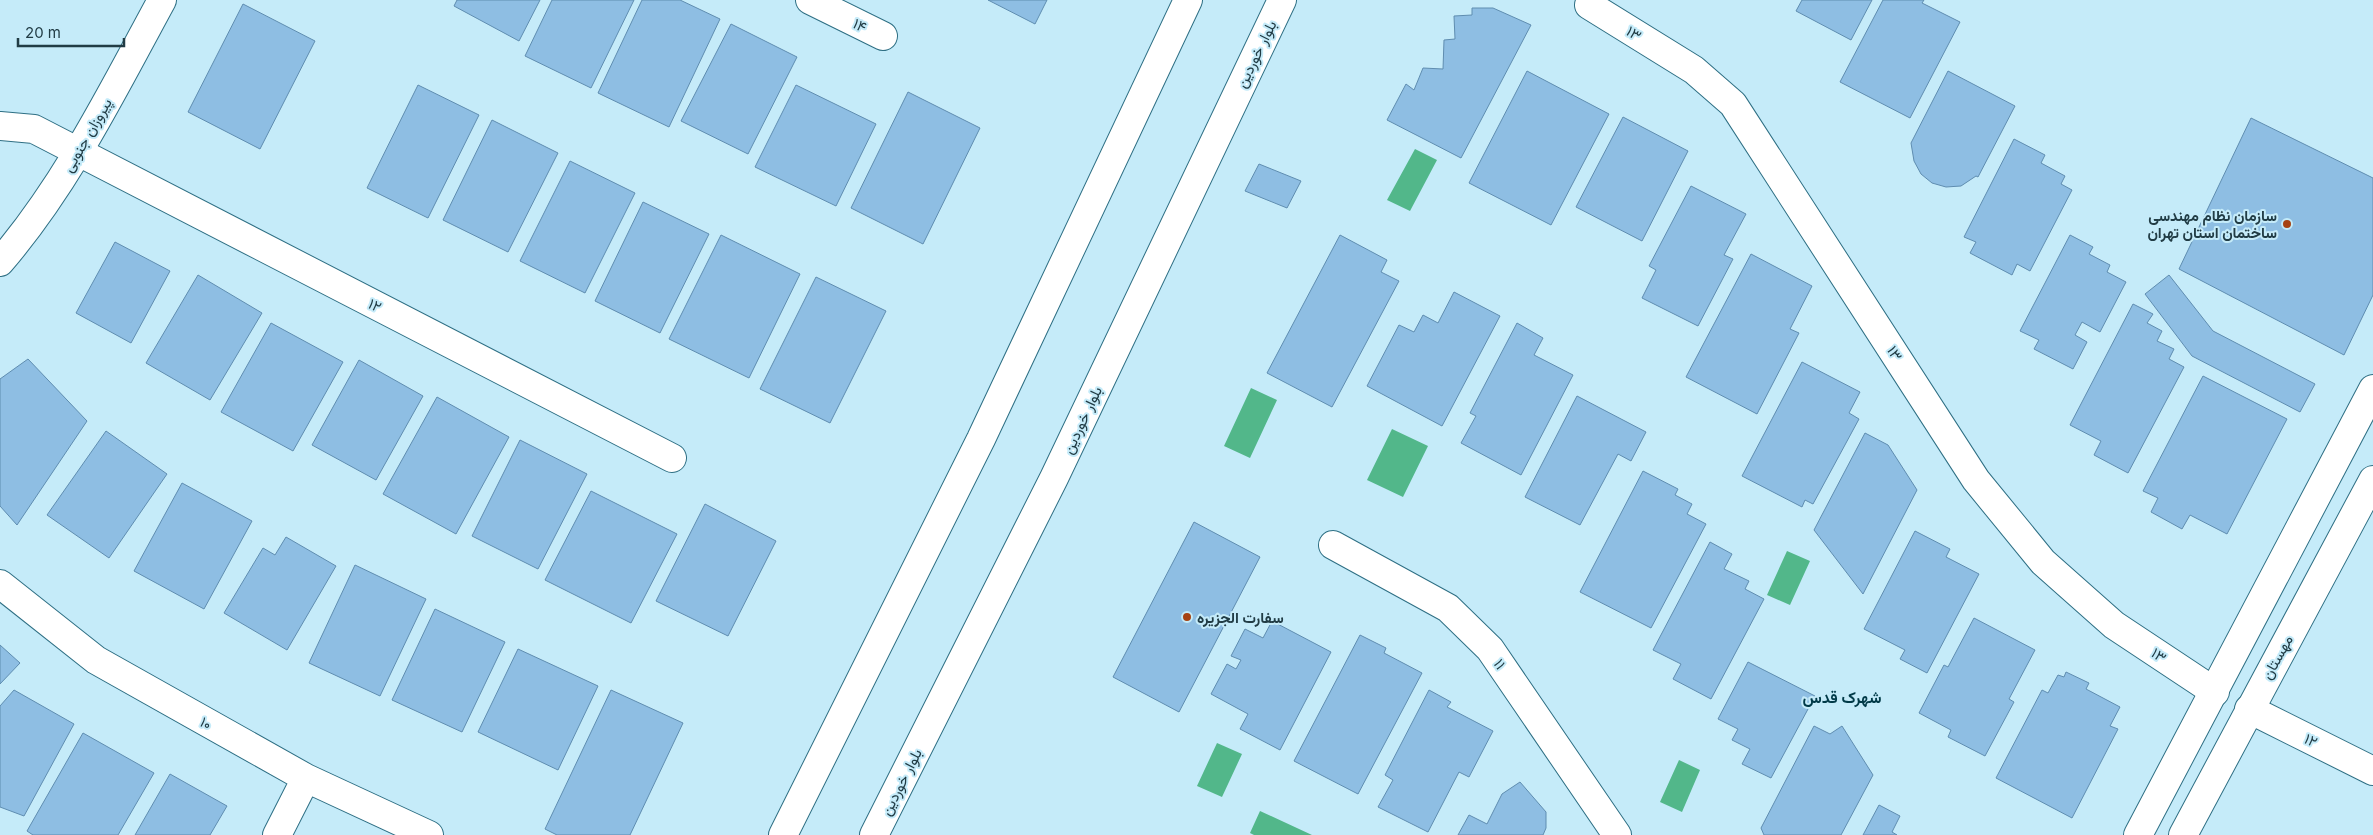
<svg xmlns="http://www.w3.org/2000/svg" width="2373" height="835" font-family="Inter,Vazirmatn,sans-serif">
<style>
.water{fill:#52b78a}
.building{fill:#8ebee3;stroke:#5f8db0}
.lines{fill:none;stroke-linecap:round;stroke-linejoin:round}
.minor-casing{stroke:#2e6f84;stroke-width:30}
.tertiary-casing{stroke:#2e6f84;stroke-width:30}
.secondary-casing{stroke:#2e6f84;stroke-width:30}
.minor{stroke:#fff;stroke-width:28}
.tertiary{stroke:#fff;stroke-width:28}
.secondary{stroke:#fff;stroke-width:28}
.poi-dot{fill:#a64212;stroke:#c5ebf9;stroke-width:2}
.labels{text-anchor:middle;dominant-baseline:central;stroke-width:4;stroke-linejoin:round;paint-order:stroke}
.street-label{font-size:15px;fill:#213c45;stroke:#c5ebf9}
.poi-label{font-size:15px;font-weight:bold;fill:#213c45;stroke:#c5ebf9;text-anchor:end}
.neighbourhood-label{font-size:16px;font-weight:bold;fill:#013a48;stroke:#c5ebf9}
</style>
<rect width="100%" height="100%" fill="#c5ebf9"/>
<path class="water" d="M1415,149L1437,160L1410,211L1387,200Z
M1251,388L1277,400L1250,458L1224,446Z
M1392,429L1428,446L1403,497L1367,480Z
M1787,551L1810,561L1790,605L1767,595Z
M1217,743L1242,754L1222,797L1197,786Z
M1679,760L1700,770L1682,812L1660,802Z
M1260,811L1312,835H1254L1250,833Z"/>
<path class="building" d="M457,0H540L519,41L454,6Z
M552,0H634L591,88L525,56Z
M642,0H680L720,19L669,127L598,93Z
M988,0H1047L1035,24Z
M1802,0H1872L1851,40L1796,11Z
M1883,0H1924L1922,3L1960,22L1910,118L1840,82Z
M243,4L315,41L260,149L188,112Z
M1472,8H1493L1531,25L1461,158L1387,120L1406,84L1414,90L1423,68L1443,69L1444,40L1455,39L1454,16L1472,15Z
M731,24L797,57L748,154L681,121Z
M1527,71L1609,114L1551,225L1469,183Z
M1948,71L2015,106L1978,177L1976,176L1961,186L1946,187L1932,183L1921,174L1914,161L1911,143Z
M418,85L479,115L428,218L367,188Z
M796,85L876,124L836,206L755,167Z
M908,92L980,128L923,244L851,208Z
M1623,117L1688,151L1642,241L1576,207Z
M2251,118L2373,178V295L2344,355L2179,269Z
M492,120L558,153L508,252L443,220Z
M2014,139L2045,155L2041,163L2065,176L2061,184L2072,190L2030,271L2017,264L2012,275L1970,253L1976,242L1964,237Z
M570,161L635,193L585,293L520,261Z
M1259,164L1301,181L1287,208L1245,191Z
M1691,186L1746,214L1724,255L1733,259L1698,326L1642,298L1656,270L1649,266Z
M643,202L709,234L660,333L595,301Z
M721,235L800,274L749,378L669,339Z
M1340,235L1387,260L1381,272L1399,281L1332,407L1267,373Z
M2070,235L2093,247L2089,254L2110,265L2107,272L2126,282L2100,332L2082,322L2075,335L2087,342L2073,369L2034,349L2039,340L2020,331Z
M115,242L170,271L131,343L76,313Z
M1751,254L1812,286L1790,329L1799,333L1757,414L1686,377Z
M198,275L262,313L210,400L146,363Z
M2169,275L2213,331L2315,384L2300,412L2192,356L2145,294Z
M816,277L886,311L830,423L760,389Z
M1454,292L1500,316L1442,426L1367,386L1399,325L1414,332L1423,315L1438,323Z
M2133,304L2153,314L2147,323L2162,331L2157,341L2174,349L2169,359L2184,367L2128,473L2094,455L2101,441L2070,425Z
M271,323L343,362L293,451L221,412Z
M1517,323L1543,338L1534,355L1573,375L1521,475L1461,443L1476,416L1470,413Z
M28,359L87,421L17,525L0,506V379Z
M359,360L423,396L376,480L312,445Z
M1802,362L1860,392L1849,413L1859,419L1813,504L1805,500L1802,507L1742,476Z
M2203,376L2287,419L2227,534L2190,515L2182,529L2151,512L2158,498L2143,491Z
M1577,396L1646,432L1631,461L1618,454L1580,525L1525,497Z
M437,397L509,437L456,534L383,494Z
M106,431L167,474L109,558L47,515Z
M1865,433L1888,445L1917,490L1863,594L1814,530Z
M520,440L587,474L538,569L472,536Z
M1643,471L1678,489L1675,495L1692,504L1687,514L1706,524L1651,628L1580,592Z
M182,483L252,521L204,609L134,571Z
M591,491L677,534L631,623L545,580Z
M705,504L776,541L728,636L656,601Z
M1194,522L1260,557L1179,712L1113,677Z
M1915,531L1950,549L1946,557L1979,574L1927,673L1900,659L1905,650L1864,629Z
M286,537L336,566L287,650L224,613L263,548L275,555Z
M1710,542L1732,554L1724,569L1749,581L1745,589L1764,599L1711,699L1673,679L1681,664L1653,650Z
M355,565L426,599L380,696L309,663Z
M435,609L505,642L462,732L392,700Z
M1974,618L2035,650L2009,699L2014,702L1985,756L1948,737L1951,730L1919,713L1944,665L1948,667Z
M1272,621L1331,652L1280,750L1240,729L1248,714L1211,694L1227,664L1236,669L1241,660L1231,656L1245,629L1263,638Z
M1360,635L1386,648L1384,653L1422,673L1358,794L1294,761Z
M0,645L20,663L0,684Z
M518,649L598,686L558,770L478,732Z
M1748,662L1815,696L1771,778L1742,764L1750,749L1732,740L1738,729L1718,719Z
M2066,672L2089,683L2086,689L2120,707L2110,726L2118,729L2072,818L1996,778L2042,690L2048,693L2058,675L2064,677Z
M14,690L74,724L24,816L0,807V706Z
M611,690L683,723L630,835H557L545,829Z
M1429,690L1451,702L1447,707L1493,731L1469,777L1459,772L1428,832L1378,807L1393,780L1385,775Z
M1814,726L1830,734L1842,726L1873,775L1841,835H1764L1761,828Z
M83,733L154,773L118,835H33L27,831Z
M170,774L227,806L210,835H135Z
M1520,782L1546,812V828L1543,835H1458L1469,815L1487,824L1502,794Z
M1879,805L1900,816L1892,832L1897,835H1863Z"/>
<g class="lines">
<g class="minor-casing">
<path id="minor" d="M810,0L883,36
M1589,5L1694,70L1733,104L1976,480L2043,562L2114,625L2215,692
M0,126L34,129L672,458
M1333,545L1448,608L1490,649L1617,835
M0,584L96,660L306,778L429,835
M2249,709L2373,771
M277,835L306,778"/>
</g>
<g class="tertiary-casing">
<path id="tertiary" d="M0,262C67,184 113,90 162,0
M2138,835L2373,389
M2183,835L2373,480"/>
</g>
<g class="secondary-casing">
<path id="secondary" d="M783,835L981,439L1188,0
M874,835L1054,478L1282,0"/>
</g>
<use href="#minor" class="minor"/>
<use href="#tertiary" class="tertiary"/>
<use href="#secondary" class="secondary"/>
</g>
<g class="poi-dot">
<circle cx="2287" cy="224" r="5"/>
<circle cx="1187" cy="617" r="5"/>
</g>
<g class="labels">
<g class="street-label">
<text transform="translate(860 25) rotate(27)">۱۴</text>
<text transform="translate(1634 33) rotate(32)">۱۳</text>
<text transform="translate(1256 54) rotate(-64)">بلوار خوردین</text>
<text transform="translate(87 135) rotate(-60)">پیروزان جنوبی</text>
<text transform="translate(375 305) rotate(27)">۱۲</text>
<text transform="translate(1895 353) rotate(57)">۱۳</text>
<text transform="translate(1082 420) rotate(-65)">بلوار خوردین</text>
<text transform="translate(2159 655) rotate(34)">۱۳</text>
<text transform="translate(2277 657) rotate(-61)">مهستان</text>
<text transform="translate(1500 664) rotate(56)">۱۱</text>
<text transform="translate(206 723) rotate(29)">۱۰</text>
<text transform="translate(2311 740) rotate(27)">۱۲</text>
<text transform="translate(901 782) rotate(-63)">بلوار خوردین</text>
</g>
<g class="poi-label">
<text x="2277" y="215">سازمان نظام مهندسی<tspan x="2277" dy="17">ساختمان استان تهران</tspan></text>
<text x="1197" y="617" text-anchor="start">سفارت الجزیره</text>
</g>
<g class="neighbourhood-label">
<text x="1842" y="697">شهرک قدس</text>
</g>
</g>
<path d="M18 38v8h106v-8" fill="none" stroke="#213c45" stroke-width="2.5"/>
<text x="25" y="38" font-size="15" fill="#213c45" stroke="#c5ebf9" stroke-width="4" paint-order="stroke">20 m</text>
</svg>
